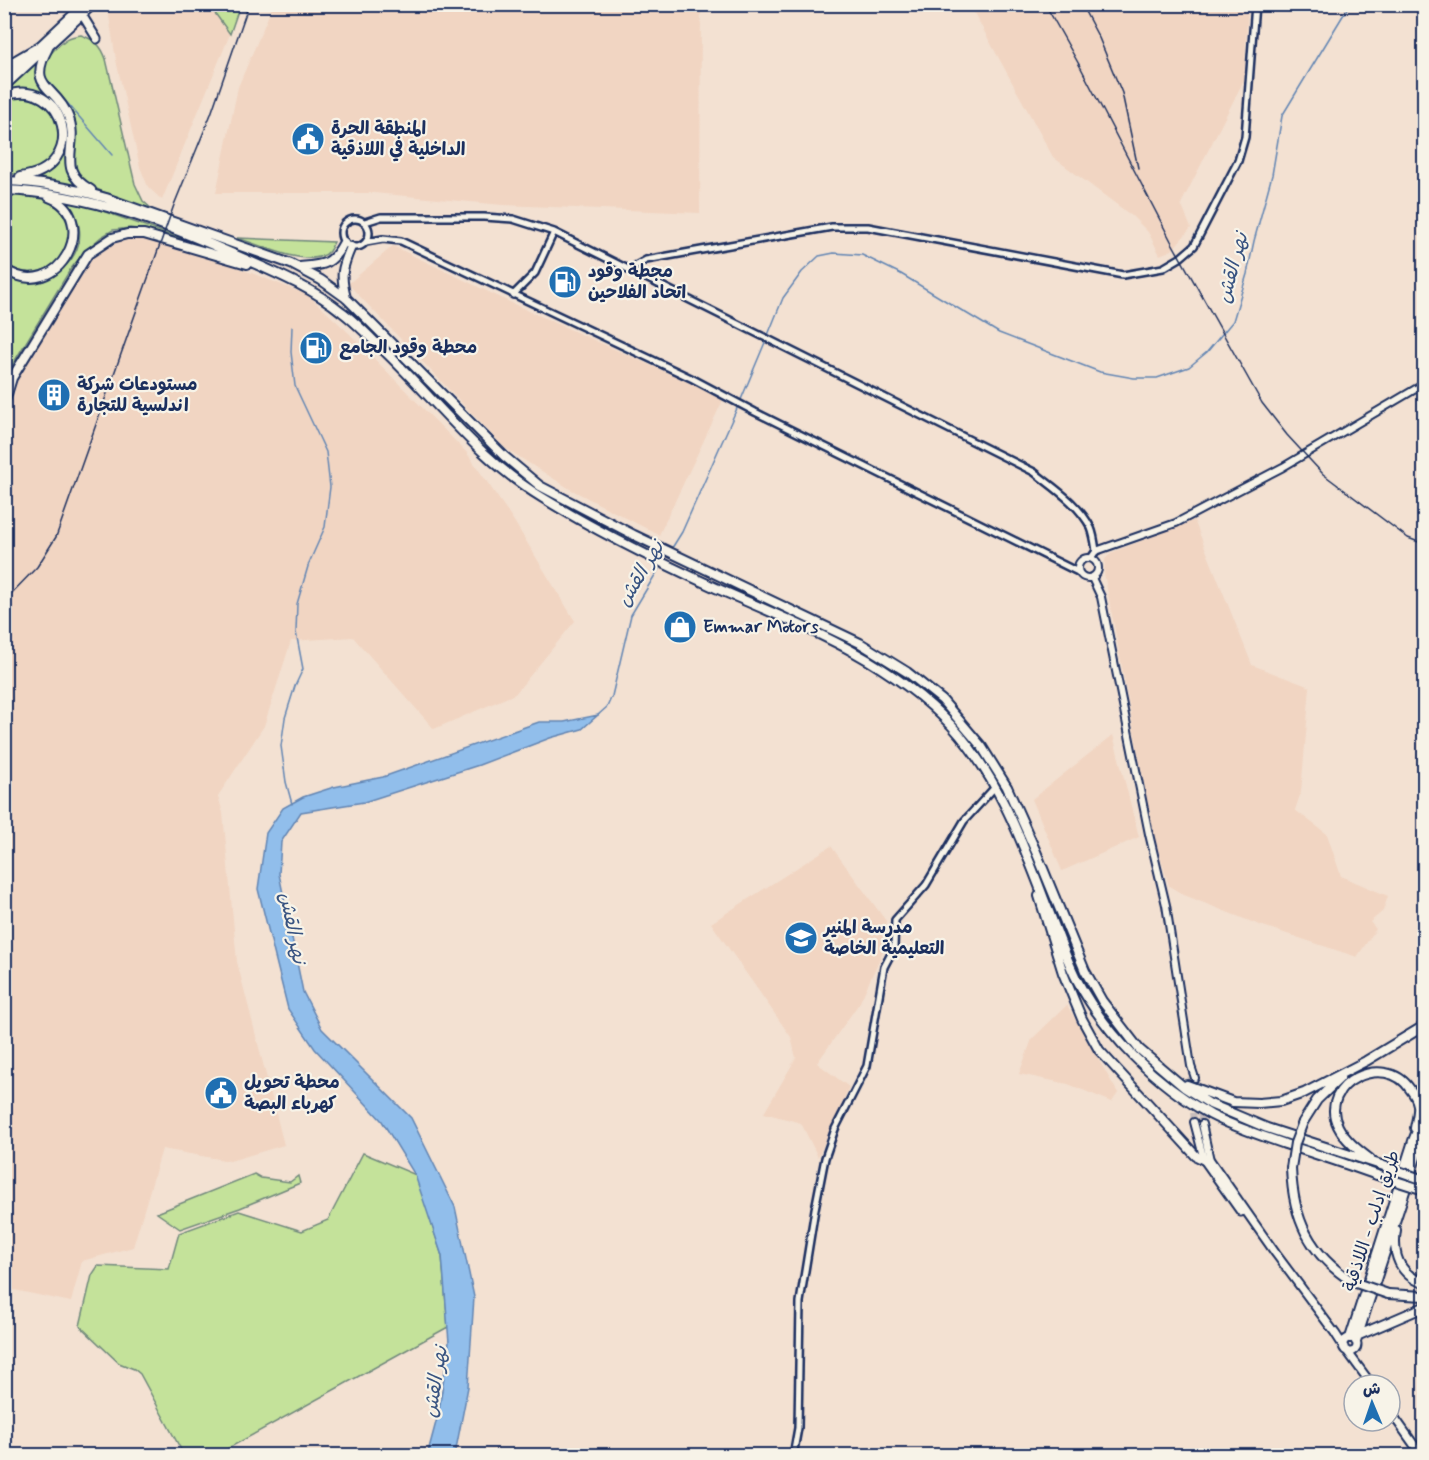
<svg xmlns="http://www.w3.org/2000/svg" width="1429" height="1460" font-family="Mynerve,'Playpen Sans Arabic',sans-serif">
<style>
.built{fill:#f1d5c2}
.green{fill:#c4e29a;stroke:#70887c;stroke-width:1.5}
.water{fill:#91beeb;stroke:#6285b3;stroke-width:1.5}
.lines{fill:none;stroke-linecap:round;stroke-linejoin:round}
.stream{stroke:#6285b3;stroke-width:1.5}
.secondary-tunnel{stroke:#c8bdbb;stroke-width:6;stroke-dasharray:6 3;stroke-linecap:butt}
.tertiary-casing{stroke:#1b2f5e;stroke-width:10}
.secondary-casing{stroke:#1b2f5e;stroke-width:10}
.primary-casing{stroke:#1b2f5e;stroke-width:11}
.motorway-casing{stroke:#1b2f5e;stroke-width:12}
.tertiary{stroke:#f7f3e8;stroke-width:5}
.secondary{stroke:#f7f3e8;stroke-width:6}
.primary{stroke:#f7f3e8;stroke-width:7}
.motorway{stroke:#f7f3e8;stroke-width:8}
.rail{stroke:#1b2f5e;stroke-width:1.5}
.motorway-bridge-casing{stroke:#1b2f5e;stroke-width:12;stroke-linecap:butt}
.motorway-bridge{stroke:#f7f3e8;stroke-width:8}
.labels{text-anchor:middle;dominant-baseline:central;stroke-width:4.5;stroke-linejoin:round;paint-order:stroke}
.poi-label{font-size:18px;font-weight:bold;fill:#1b2f5e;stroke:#f7f3e8;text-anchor:start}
.street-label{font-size:18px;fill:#1b2f5e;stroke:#f7f3e8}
.water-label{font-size:20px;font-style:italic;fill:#385381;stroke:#f7f3e8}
</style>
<rect width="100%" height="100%" fill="#f3e1d2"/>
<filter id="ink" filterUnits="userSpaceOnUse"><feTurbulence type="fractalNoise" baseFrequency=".0167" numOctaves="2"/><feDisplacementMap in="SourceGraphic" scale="12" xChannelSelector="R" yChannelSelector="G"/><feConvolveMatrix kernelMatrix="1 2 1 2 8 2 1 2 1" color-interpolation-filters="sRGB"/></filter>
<g filter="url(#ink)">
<path class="built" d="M985,4L1248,5L1244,80L1181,204L1191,228L1172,250L1160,255L1148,232L1132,216L1053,157L973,11Z
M109,5H209L230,34L162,200L148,187L140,167L116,60L108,10Z
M273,5H701L700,213L503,205L374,193H216L238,87Z
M134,230L226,263L308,295L350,334L467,453L512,518L575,621L515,694L434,729L353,637L291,641L264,726L218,796L223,813L237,962L284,1145L230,1161L162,1149L133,1247L82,1261L71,1302L5,1288V432L17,381L73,263L94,238Z
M393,246L520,307L688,382L723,400L659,535L570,489L505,448L348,284Z
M1194,520L1252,665L1310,687L1301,792L1295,810L1327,834L1341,876L1388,896L1383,911L1370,922L1376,929L1357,957L1257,924L1184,895L1169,886L1154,836L1104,573L1105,559L1113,552Z
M1113,735L1139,837L1062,871L1032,799Z
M831,846L886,921L885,947L860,1002L817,1063L849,1087L818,1157L801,1123L764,1113L796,1058L791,1037L711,923Z
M1067,1005L1118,1093L1112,1102L1068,1084L1019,1074L1032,1039Z"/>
<path class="green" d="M209,5H240L230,34Z
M81,35C95,40 101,45 106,59L135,184L143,201L153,210C136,203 89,190 78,177C64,161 79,134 72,115C63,90 25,79 54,50C65,40 66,37 81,35Z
M38,62C30,95 60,96 67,118C73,140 56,171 78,186L40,178C45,175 51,171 55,167C74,145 69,108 42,94C30,88 17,89 5,91Z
M19,96C63,101 76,149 37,170C28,175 14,174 5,174L4,101Z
M4,195C20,195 36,194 51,201C58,205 61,211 65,218C86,258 32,289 5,262Z
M65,201L94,208L202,246L150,231L130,228L113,230L101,237L85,251L70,270L5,377V273C12,278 18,278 27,279C71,282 98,234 65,201Z
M237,238L334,242C331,248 329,254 322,256C302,265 258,244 237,238Z
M363,1153L416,1175L442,1256L448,1327L216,1455H184L140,1374L134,1369L119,1363L80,1326L92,1275L98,1266L169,1269L179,1233L239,1211L302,1231L328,1220Z
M254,1174L261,1178L290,1182L298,1176L300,1183L240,1208L180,1229L157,1213Z"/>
<path class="water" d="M598,715L582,729L550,738L479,765L364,802L301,812L281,842L279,874L303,992L322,1029L411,1118L455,1207L474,1297L468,1387L456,1449L451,1455H425L428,1452L439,1411L449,1342L442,1256L415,1175L382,1121L315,1049L288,1009L258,889L266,833L283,808L303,797L334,787L383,777L539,722H564Z"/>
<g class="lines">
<path class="stream" d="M44,76L112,155
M768,335L783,298L802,272L819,256L834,253L862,255L901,274L999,333L1100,372L1134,378H1157L1189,367L1207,352L1233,321L1247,274L1254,241L1272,175L1282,116L1350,4
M740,402L766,340
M672,548L682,532L738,406
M598,715L607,707L612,696L631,615L661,565
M292,804L286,782L281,746L285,718L295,686L303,669L296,632L297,604L309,563L325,527L330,487L326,452L295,386L291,352L292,327"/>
<path class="secondary-tunnel" d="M1190,1077L1194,1122
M1195,1078L1202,1124"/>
<g class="tertiary-casing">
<path id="tertiary" d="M341 233a14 14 0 1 1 28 0a14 14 0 1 1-28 0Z
M365,222L381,217H484L513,219L554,232L1034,472C1054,488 1079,504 1091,528C1094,535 1095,544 1096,551L1091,558
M366,242L383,239L401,241L693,379L755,412L1078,572
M628,270L646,260L707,249L832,227H868L1123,275L1163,268L1180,258L1194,246L1238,161L1245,137L1255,4
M513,295L535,273L554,232
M793,1456L798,1428L800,1302L815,1209L825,1158L835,1129L867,1066L884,967L894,948L895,920L926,885L964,821L995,787"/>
</g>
<g class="secondary-casing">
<path id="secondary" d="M1096,551L1176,523L1283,467L1424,384
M1078 568a10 10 0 1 1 20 0a10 10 0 1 1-20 0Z
M1092,578L1101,597L1149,834L1166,905L1191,1066L1195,1078
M1194,1122L1204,1160
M1202,1124L1210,1160"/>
</g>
<g class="primary-casing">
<path id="primary" d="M81,13L97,39
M4,79L84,4
M4,87L94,4
M1204,1160H1210L1276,1254L1335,1333L1344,1347
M1204,1160L1241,1212
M1343 1345a7 7 0 1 1 14 0a7 7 0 1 1-14 0Z
M1347,1351L1372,1385
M1390,1411L1422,1456"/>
</g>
<g class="motorway-casing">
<path id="motorway" d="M48,48C26,89 56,85 68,116C81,146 53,169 91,190
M4,67L40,46
M4,96C66,74 91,169 20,177
M4,181C40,182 72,188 106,198L291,264L321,280L346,298L504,456L540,486L634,535L860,643L907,672L942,700L982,747L1007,787L1037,854L1085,971L1102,1001L1139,1049L1185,1088L1210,1104L1267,1128L1381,1165
M4,190C90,193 172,226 249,261C281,275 315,290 342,312C354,321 365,332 375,342C431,393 477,459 543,498C598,532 657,561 716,588C798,624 888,658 951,725C998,776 1022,841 1046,904C1056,928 1064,954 1076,978C1105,1034 1155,1084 1211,1115C1234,1127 1260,1135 1285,1144C1316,1154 1346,1164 1377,1175
M300,267C324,265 332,265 344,242
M4,269C60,306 102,216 49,197
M346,298C340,275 342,268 351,247
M4,404L12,378L88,254L112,238L127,234H144L247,264
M1039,896L1063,973L1082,1019L1099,1050L1196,1156L1204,1160
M1187,1085L1233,1102L1259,1103L1281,1101L1304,1093L1366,1061L1424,1026
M1303,1122L1317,1100L1340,1078
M1370,1159C1358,1150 1345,1140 1338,1126C1317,1084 1385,1051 1410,1089C1414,1094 1417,1099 1418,1105C1419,1113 1416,1121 1415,1128
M1291,1168C1293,1219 1309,1254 1353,1282
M1396,1230C1392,1255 1400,1275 1424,1283
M1388,1294L1424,1296
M1359,1335L1424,1307
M1350,1338L1413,1141L1424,1113
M1356,1341L1424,1133"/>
</g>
<use href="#tertiary" class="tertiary"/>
<use href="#secondary" class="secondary"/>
<use href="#primary" class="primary"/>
<use href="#motorway" class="motorway"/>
<path class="rail" d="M1045,4L1081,68L1171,241L1262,403L1287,435L1323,474L1408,538L1424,544
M1081,4L1099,38L1122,93L1138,168
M4,601L37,567L56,537L174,205L211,114L249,4"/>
<g class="motorway-bridge-casing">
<path id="motorway-bridge" d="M1381,1165L1424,1180
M1291,1168L1295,1143L1303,1122
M1377,1175L1424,1190
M1353,1282L1388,1294"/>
</g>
<use href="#motorway-bridge" class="motorway-bridge"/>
</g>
</g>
<defs>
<g id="civic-disc" transform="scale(1.725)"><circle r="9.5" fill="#1f6fb2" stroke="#f7f3e8"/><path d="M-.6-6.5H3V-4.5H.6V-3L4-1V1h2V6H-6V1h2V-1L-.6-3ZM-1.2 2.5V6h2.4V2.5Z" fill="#fff"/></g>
<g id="fuel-disc" transform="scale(1.725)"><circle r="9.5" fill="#1f6fb2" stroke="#f7f3e8"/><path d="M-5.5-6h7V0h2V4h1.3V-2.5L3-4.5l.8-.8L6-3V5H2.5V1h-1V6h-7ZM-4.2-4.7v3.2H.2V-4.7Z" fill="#fff"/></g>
<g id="building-disc" transform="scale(1.725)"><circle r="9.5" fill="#1f6fb2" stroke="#f7f3e8"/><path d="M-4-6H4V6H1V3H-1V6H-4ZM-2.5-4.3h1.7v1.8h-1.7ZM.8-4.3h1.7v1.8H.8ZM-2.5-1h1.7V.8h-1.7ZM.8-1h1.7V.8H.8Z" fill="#fff"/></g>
<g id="shop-disc" transform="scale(1.725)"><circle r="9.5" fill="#1f6fb2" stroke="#f7f3e8"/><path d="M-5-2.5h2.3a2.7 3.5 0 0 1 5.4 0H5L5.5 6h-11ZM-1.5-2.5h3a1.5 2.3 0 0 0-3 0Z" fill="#fff"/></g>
<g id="school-disc" transform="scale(1.725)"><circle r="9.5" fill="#1f6fb2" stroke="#f7f3e8"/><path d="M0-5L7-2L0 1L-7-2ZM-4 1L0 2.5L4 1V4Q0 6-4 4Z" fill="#fff"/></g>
</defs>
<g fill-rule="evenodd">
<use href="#civic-disc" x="308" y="139"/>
<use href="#fuel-disc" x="565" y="282"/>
<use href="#fuel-disc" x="316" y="348"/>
<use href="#building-disc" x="54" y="395"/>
<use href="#shop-disc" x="680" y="627"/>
<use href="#school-disc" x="801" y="938"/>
<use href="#civic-disc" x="221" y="1093"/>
</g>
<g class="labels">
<g class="poi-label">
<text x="331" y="129">المنطقة الحرة<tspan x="331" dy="21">الداخلية في اللاذقية</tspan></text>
<text x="588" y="272">مجطة وقود<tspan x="588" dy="21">اتحاد الفلاحين</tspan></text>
<text x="339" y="348">محطة وقود الجامع</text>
<text x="77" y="385">مستودعات شركة<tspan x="77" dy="21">اندلسية للتجارة</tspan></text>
<text x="703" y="627">Emmar Motors</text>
<text x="824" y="928">مدرسة المنير<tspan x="824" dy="21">التعليمية الخاصة</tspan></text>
<text x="244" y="1083">محطة تحويل<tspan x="244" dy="21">كهرباء البصة</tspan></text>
</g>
<g class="street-label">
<text transform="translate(1372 1221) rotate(-72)">طريق إدلب - اللاذقية</text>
</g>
<g class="water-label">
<text transform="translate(1233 268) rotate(-75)">نهر القش</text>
<text transform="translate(641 574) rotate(-59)">نهر القش</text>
<text transform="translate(292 928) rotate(79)">نهر القش</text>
<text transform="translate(436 1382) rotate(-81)">نهر القش</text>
</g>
</g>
<rect width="1429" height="1460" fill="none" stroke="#f7f3e8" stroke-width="24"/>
<rect x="12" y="12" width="1405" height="1436" fill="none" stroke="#1b2f5e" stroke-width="2" filter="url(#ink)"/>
<g transform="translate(1372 1403) rotate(358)"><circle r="28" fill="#f7f3e8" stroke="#9fa5b1" stroke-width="1.5"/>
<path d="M0-4.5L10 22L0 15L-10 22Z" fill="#1f6fb2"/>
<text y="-9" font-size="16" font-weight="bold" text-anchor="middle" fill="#1b2f5e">ش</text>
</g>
</svg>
